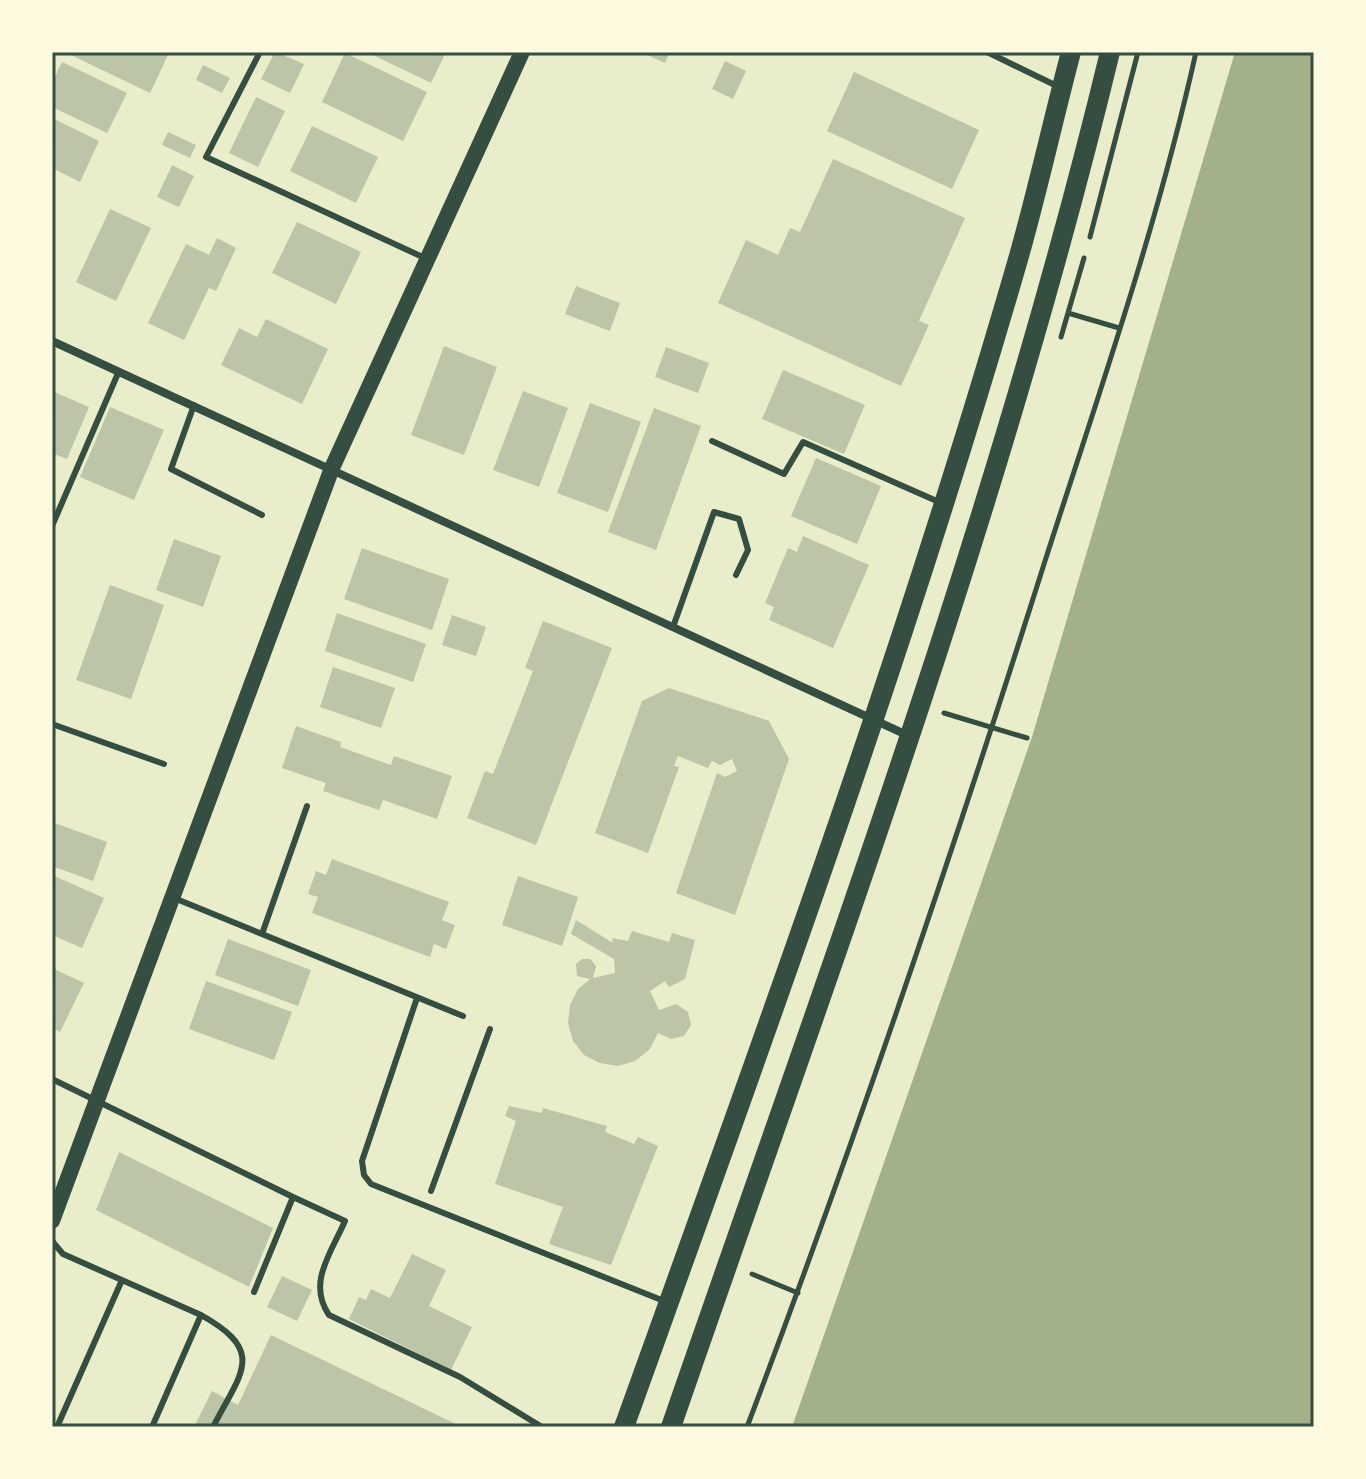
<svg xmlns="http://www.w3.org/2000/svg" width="1366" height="1479" font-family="'PT Sans',sans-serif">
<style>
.water{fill:#a3b18a}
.building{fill:#bcc5a7}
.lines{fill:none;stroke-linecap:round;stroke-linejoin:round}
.path{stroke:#344e41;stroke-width:5}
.service{stroke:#344e41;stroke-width:6}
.minor{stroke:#344e41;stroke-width:8}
.secondary{stroke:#344e41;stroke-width:16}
.primary{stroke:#344e41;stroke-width:20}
.neatline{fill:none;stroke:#344e41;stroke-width:3}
</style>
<rect width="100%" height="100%" fill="#e9edc9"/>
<path class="water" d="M1235,52H1314V1427H792L1032,737Z"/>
<path class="building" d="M75,52H161L168,55L150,93L73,56Z
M275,52L304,64L290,93L261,79Z
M374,52H446L431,83L373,55Z
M641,52H670L665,63Z
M345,53L427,92L403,141L322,102Z
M725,61L746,71L733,99L712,89Z
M62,62L127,93L107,133L52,107V83Z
M203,65L230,78L222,93L196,80Z
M854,72L979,130L952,189L827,131Z
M256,97L285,111L258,167L229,153Z
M52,118L99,141L80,182L52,168Z
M312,126L378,157L356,203L290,171Z
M168,132L196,145L190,158L162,145Z
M833,159L965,218L919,321L929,325L901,386L718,303L746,240L778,255L790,228L800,232Z
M172,165L194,176L179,207L157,197Z
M110,209L151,228L116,301L76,282Z
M297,222L361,252L336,304L272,273Z
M217,238L236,248L216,291L209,288L184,340L148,323L186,244L209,255Z
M576,286L620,303L610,331L565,314Z
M266,319L328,349L302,404L221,365L239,328L257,337Z
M444,346L497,367L464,455L411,435Z
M666,347L709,363L698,393L655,377Z
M783,370L865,405L844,454L762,419Z
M52,391L89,407L67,459L52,453Z
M523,391L568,408L539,487L493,470Z
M590,403L641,422L608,512L557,493Z
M110,407L164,430L134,500L80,477Z
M654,408L701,426L656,550L608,532Z
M816,458L881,486L857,544L791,516Z
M803,536L869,565L833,648L769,620L774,607L765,603L788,548L797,552Z
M174,539L221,556L203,607L156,590Z
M362,548L449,579L432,630L344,599Z
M110,585L164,605L131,699L76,680Z
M337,613L426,644L413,682L325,651Z
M452,615L486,627L476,656L442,645Z
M543,621L612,648L536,845L467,818L485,771L493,774L533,671L525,668Z
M333,667L395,688L381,728L320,707Z
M669,688L769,721L789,759L735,915L676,893L717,773L725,777L737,771L732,759L720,765L712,761L708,768L678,756L674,766L679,767L648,853L595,833L642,701Z
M296,726L341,742L340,747L391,765L394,756L452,776L437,819L383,800L379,810L323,791L326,783L282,768Z
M52,822L107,842L93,881L52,866Z
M332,859L449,902L442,920L455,925L446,949L434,944L430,957L312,913L318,897L308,894L316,871L326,875Z
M52,875L104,898L82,948L52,935Z
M518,876L578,897L562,946L502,925Z
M576,920L613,943L612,938L628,941L632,931L669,942L672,933L695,940L685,979L669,987L665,981L650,991L659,1010L676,1004L688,1012L691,1025L684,1036L671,1039L658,1033L650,1049L635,1061L618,1066L600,1063L584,1055L573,1041L568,1023L570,1005L578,989L590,979L577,976L576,964L582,959H590L596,966L593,978L615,973L614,959L571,934Z
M228,939L311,970L298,1006L215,975Z
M52,968L84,983L60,1032L52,1028Z
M206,981L292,1012L274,1060L189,1029Z
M509,1106L542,1113L543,1108L607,1126L605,1132L634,1144L638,1137L658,1146L611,1265L549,1244L563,1207L495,1184L516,1121L505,1116Z
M119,1152L273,1228L249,1287L96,1210Z
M412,1254L446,1270L429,1306L472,1327L451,1370L349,1319L359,1297L366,1300L371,1289L390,1298Z
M282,1276L312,1290L297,1321L267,1307Z
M271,1335L462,1427H194L212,1391L238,1405Z"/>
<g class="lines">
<path class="path" d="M1090,237L1138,52
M1068,313L1119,328
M1061,337L1084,258
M944,713L1027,738
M752,1274L798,1293
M747,1427C855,1142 953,852 1045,561C1099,393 1158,224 1196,52"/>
<path class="service" d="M260,52L206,157L427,259
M987,52L1059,87
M194,405L171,469L262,515
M712,441L784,474L803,442L939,502
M52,526L119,371
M673,627L714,512L739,519L748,550L736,575
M52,724L164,764
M174,898L463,1016
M262,934L307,806
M417,998L362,1161L364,1175L371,1184L664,1301
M52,1079L293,1197L254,1292
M431,1191L490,1029
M293,1197L345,1221C331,1253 307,1283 329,1315L460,1377L542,1427
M52,1241L63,1254L201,1315L152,1427
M201,1315C267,1352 241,1372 213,1427
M57,1427L122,1280"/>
<path class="minor" d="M52,341L909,736"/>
<path class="secondary" d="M52,1221L332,468L522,52"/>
<path class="primary" d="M624,1427C763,1040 905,652 1019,256C1038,189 1053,120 1071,52
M671,1427C828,972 997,520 1110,52"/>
</g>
<rect width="1366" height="1479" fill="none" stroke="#fefae0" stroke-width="108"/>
<rect x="54" y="54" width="1258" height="1371" class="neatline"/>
</svg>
